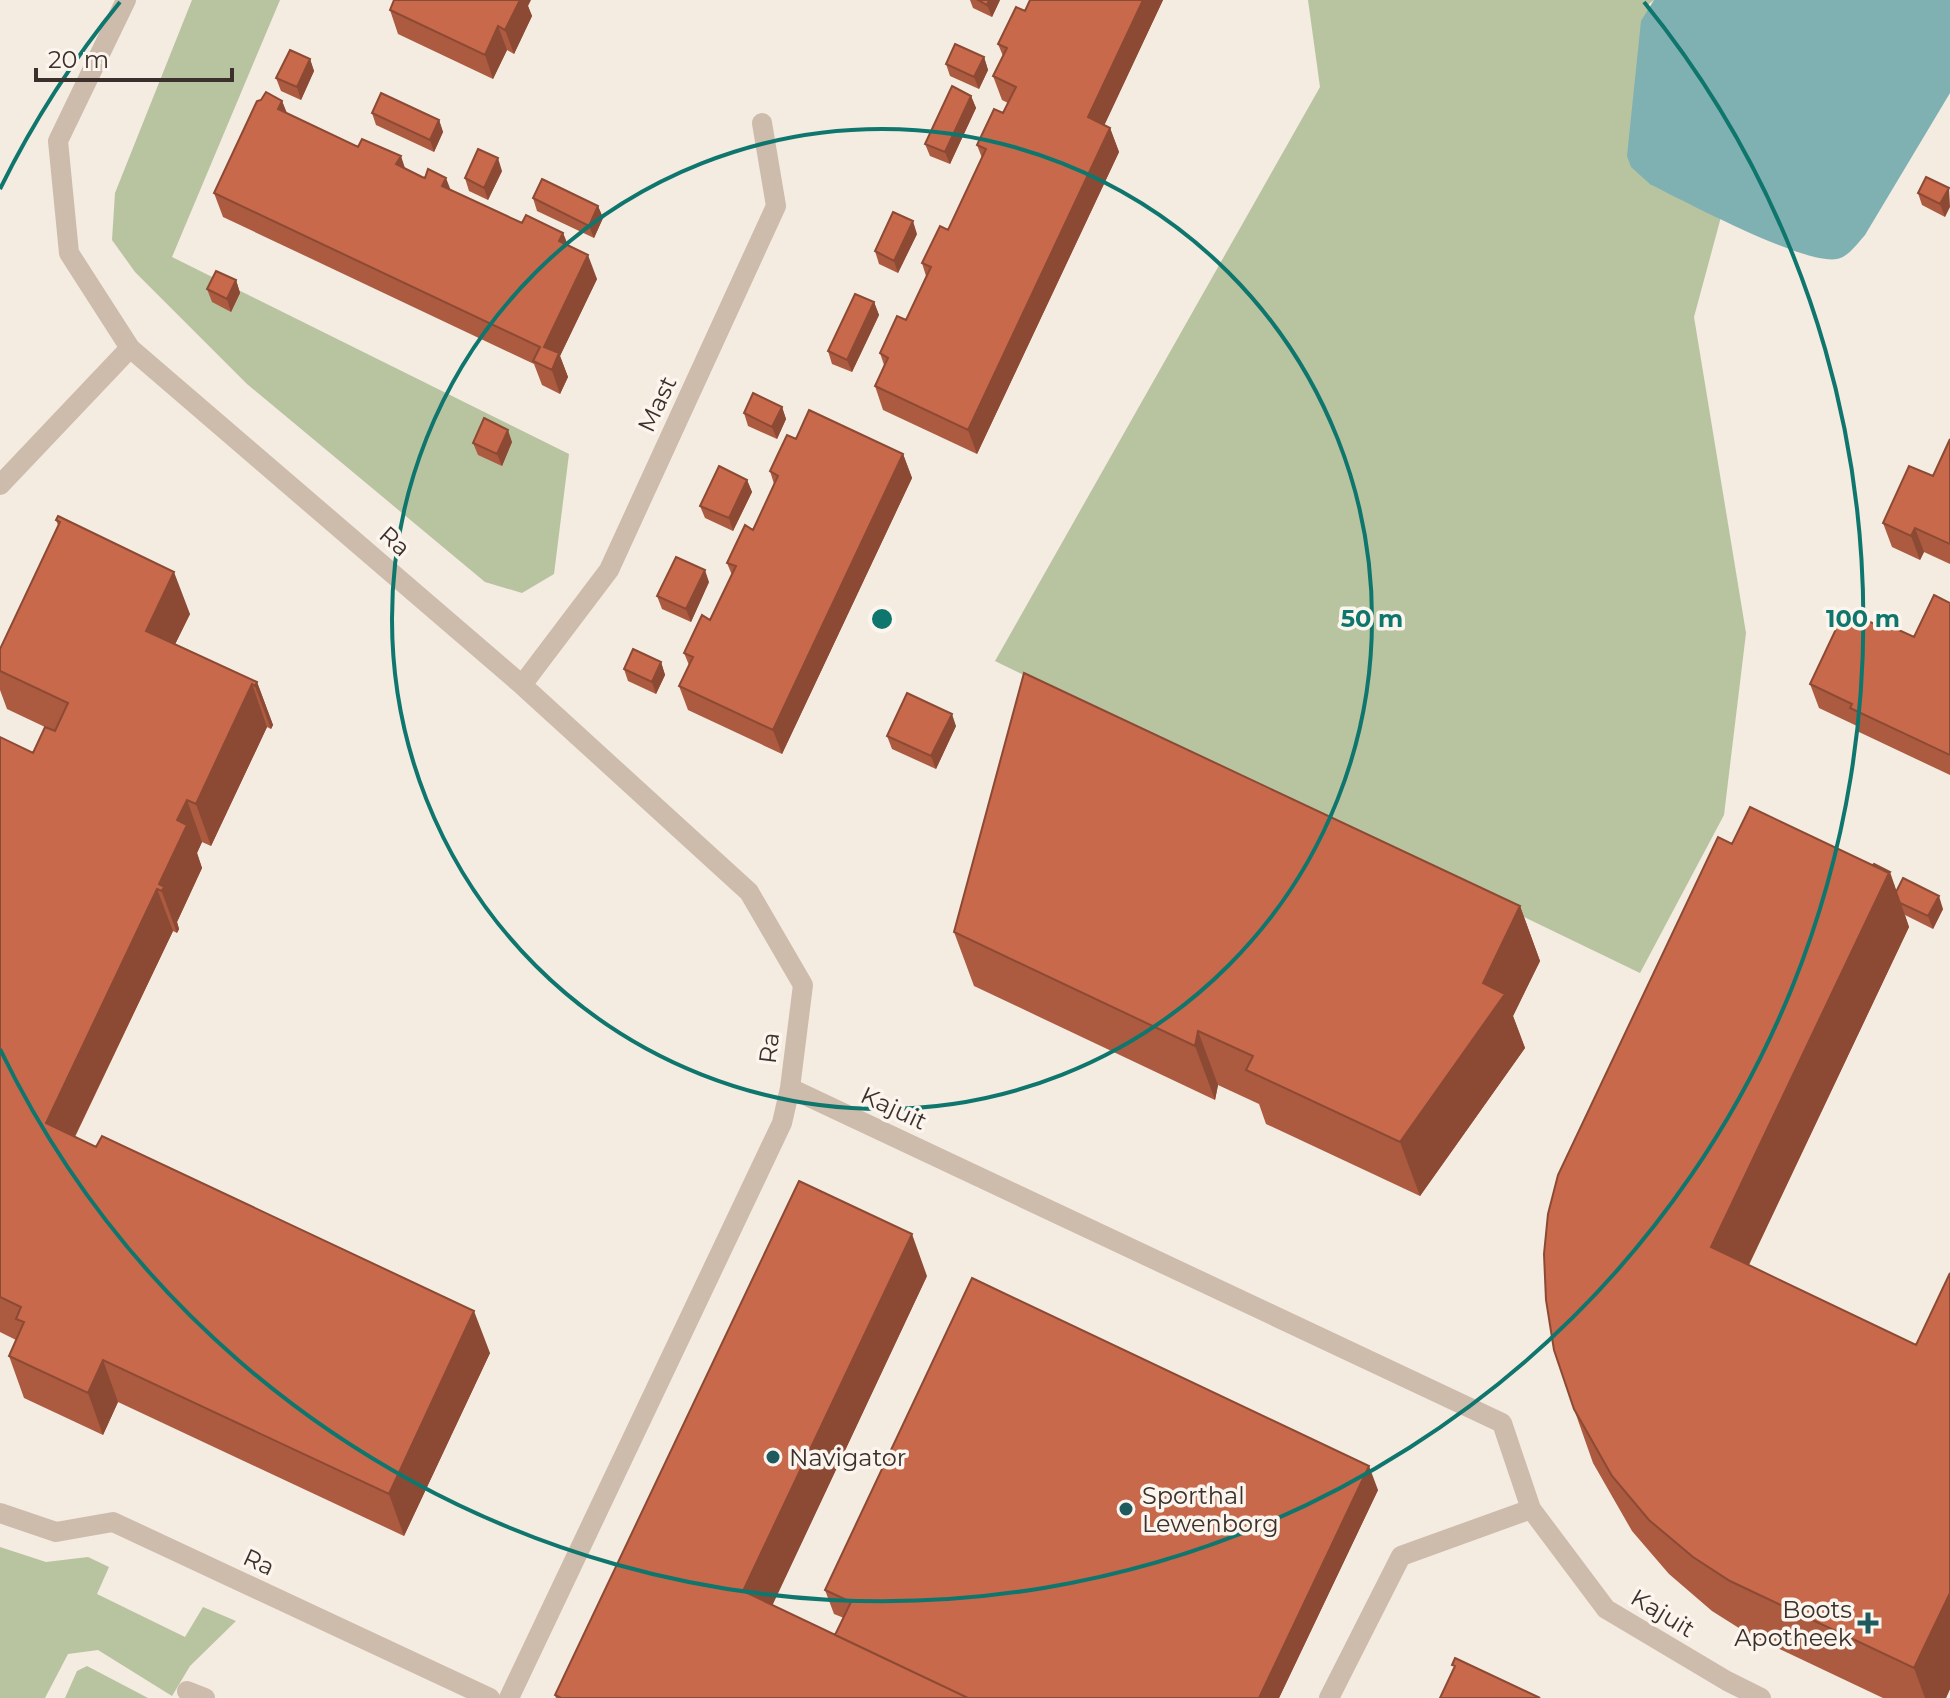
<svg xmlns="http://www.w3.org/2000/svg" width="1950" height="1698" font-family="Montserrat,sans-serif">
<style>
.green{fill:#b8c4a0}
.water{fill:#7fb0b2}
.lines{fill:none;stroke-linecap:round;stroke-linejoin:round}
.lane{stroke:#cdbbac;stroke-width:20}
.street{stroke:#cdbbac;stroke-width:20}
.wall{fill:#ac5a40}
.shaded-wall{fill:#8c4a34}
.building{fill:#c8694b;stroke:#8c4a34;stroke-width:2}
.ring{fill:none;stroke:#0f766e;stroke-width:4}
.poi-dot{fill:#1f5a5e;stroke:#fbf5ee;stroke-width:3}
.labels{text-anchor:middle;dominant-baseline:central;stroke-width:7;stroke-linejoin:round;paint-order:stroke}
.street-label{font-size:24px;fill:#3b302b;stroke:#fbf5ee}
.poi-label{font-size:24px;fill:#3b302b;stroke:#fbf5ee;text-anchor:start}
.centre{fill:#0f766e;stroke:#fbf5ee;stroke-width:4}
.ring-label{font-size:24px;text-anchor:middle;font-weight:bold;fill:#0f766e;stroke:#fbf5ee;stroke-width:7;stroke-linejoin:round;paint-order:stroke}
</style>
<rect width="100%" height="100%" fill="#f4ebe1"/>
<path class="green" d="M192,0H280L172,257L569,454L554,574L522,593L485,582L247,384L135,272L112,240L115,193Z
M1308,0H1654L1649,4L1651,185L1721,217L1694,317L1746,633L1724,815L1640,973L995,661L1320,87Z
M0,1547L46,1562L88,1557L109,1567L97,1594L185,1637L203,1607L236,1621L190,1666L172,1696L98,1650L68,1654L45,1698H0Z
M87,1666L148,1698H65L77,1671Z"/>
<path class="water" d="M1654,0H1950V93L1865,235C1857,244 1848,257 1837,259C1803,265 1687,202 1651,185L1631,167L1627,156L1641,21Z"/>
<g class="lines">
<path class="lane" d="M0,1513L56,1532L113,1522L490,1698"/>
<path class="street" d="M126,0L58,141L69,253L130,348L522,685L749,892L803,985L790,1088L782,1123L509,1698
M0,485L130,348
M522,685L609,570L776,206L762,123
M790,1088L1502,1423L1531,1509L1606,1609L1727,1681L1761,1698
M187,1691L205,1698
M1329,1698L1401,1556L1531,1509"/>
</g>
<path class="wall" d="M970,0H1000L992,17L973,8Z
M1030,0H1163L1104,125L1110,128L1119,152L977,454L883,410L875,386L884,365L880,353L906,320L926,276L922,263L948,230L982,158L977,145L1003,113L1008,103L1002,100L993,76L1003,56L998,44L1025,11Z
M528,6L532,16L514,54L507,50L493,79L398,34L390,10Z
M984,57L988,70L979,89L950,76L946,64Z
M310,59L314,71L301,100L281,91L276,78Z
M971,96L976,108L950,164L930,156L925,144Z
M261,100L282,101L287,113L497,212L522,223L563,233L568,245L597,279L560,356L568,377L560,394L542,385L534,364L223,217L214,193Z
M372,113L439,120L443,132L434,152L376,125Z
M502,171L488,200L469,191L465,178Z
M1949,188L1945,217L1922,205L1918,193Z
M533,198L598,206L603,218L594,238L537,211Z
M917,234L898,273L879,264L875,251Z
M236,280L240,293L231,312L212,302L207,289Z
M874,302L879,315L852,372L832,364L828,351Z
M782,407L786,419L777,439L748,426L744,413Z
M796,439L903,454L912,478L782,754L688,710L679,686L689,665L684,653L710,620L732,575L727,563L753,530L774,484L770,471Z
M1950,439V564L1924,552L1920,560L1892,547L1883,523L1933,476Z
M512,442L502,466L478,455L473,443Z
M747,480L752,492L733,531L705,518L700,506Z
M56,520L190,614L175,644L257,682L273,725L271,729L267,727L211,846L202,842L197,853L202,868L177,922L179,929L177,933L173,931L75,1137L490,1353L404,1536L118,1402L103,1435L24,1398L9,1356L16,1340L0,1332V737L33,753L45,727L7,709L0,690V649L58,525Z
M709,582L691,622L662,609L657,596Z
M1950,603V775L1859,732L1857,726L1819,708L1810,684L1887,630L1914,637Z
M661,662L665,675L656,694L628,681L624,669Z
M956,726L936,769L892,749L887,736Z
M1732,844L1894,884L1896,892L1943,909L1933,929L1905,915L1909,927L1749,1265L1916,1345L1950,1273V1689L1946,1698H1883L1750,1635L1712,1611L1669,1574L1632,1531L1593,1463L1574,1409Z
M1520,906L1540,961L1513,1016L1525,1048L1420,1196L1266,1124L1259,1104L1218,1085L1215,1100L974,986L954,932Z
M927,1276L772,1605L835,1635L844,1618L834,1614L825,1590L1378,1490L1279,1698H556L555,1695Z"/>
<path class="shaded-wall" d="M520,0H531L528,6L532,16L514,54L505,30Z
M989,0H1000L992,17L987,5Z
M1143,0H1163L1097,141L1088,117Z
M498,26L507,50L493,79L485,55Z
M984,57L988,70L979,89L974,77Z
M310,59L314,71L301,100L297,87Z
M971,96L976,108L950,164L945,152Z
M282,101L291,125L278,109Z
M439,120L443,132L434,152L430,140Z
M1110,128L1119,152L977,454L968,430Z
M401,156L409,180L396,164Z
M498,158L502,171L488,200L484,188Z
M446,178L455,201L442,186Z
M1949,188L1950,207L1945,217L1940,204Z
M598,206L603,218L594,238L589,226Z
M913,221L917,234L898,273L894,261Z
M563,233L572,257L559,241Z
M588,255L597,279L560,356L568,377L560,394L544,347Z
M236,280L240,293L231,312L227,299Z
M874,302L879,315L852,372L847,360Z
M782,407L786,419L777,439L772,427Z
M508,430L512,442L502,466L497,454Z
M903,454L912,478L782,754L773,730Z
M747,480L752,492L733,531L729,518Z
M1915,528L1924,552L1920,560L1911,536Z
M705,570L709,582L691,622L686,609Z
M174,572L190,614L161,673L146,631Z
M661,662L665,675L656,694L652,682Z
M257,682L273,725L271,729L255,686Z
M252,684L267,727L211,846L196,804Z
M952,714L956,726L936,769L931,756Z
M187,800L202,842L197,853L202,868L177,922L179,929L177,933L159,884L177,820Z
M1890,872L1909,927L1731,1302L1711,1247Z
M157,889L173,931L61,1165L46,1123Z
M1939,896L1943,909L1933,929L1928,916Z
M1520,906L1540,961L1513,1016L1525,1048L1420,1196L1400,1142L1483,983Z
M1198,1031L1218,1085L1215,1100L1195,1046Z
M912,1234L927,1276L759,1634L743,1591Z
M474,1311L490,1353L404,1536L389,1494Z
M103,1360L118,1402L103,1435L88,1393Z
M1369,1466L1378,1490L1279,1698H1259Z
M1950,1593V1689L1946,1698H1925L1914,1668Z"/>
<path class="building" d="M394,0H520L505,30L498,26L485,55L390,10Z
M978,0H989L987,5Z
M1030,0H1143L1088,117L1110,128L968,430L875,386L888,358L880,353L897,316L906,320L931,267L922,263L940,226L948,230L986,149L977,145L994,109L1003,113L1016,87L993,76L1007,48L998,44L1016,7L1025,11Z
M955,44L984,57L974,77L946,64Z
M290,50L310,59L297,87L276,78Z
M952,86L971,96L945,152L925,144Z
M266,92L282,101L278,109L358,147L362,139L401,156L396,164L422,177L425,178L428,169L446,178L442,186L522,223L526,215L563,233L559,241L588,255L544,347L559,353L552,370L533,361L540,347L214,193L257,101L261,100Z
M381,93L439,120L430,140L372,113Z
M478,149L498,158L484,188L465,178Z
M1926,177L1949,188L1940,204L1918,193Z
M542,179L598,206L589,226L533,198Z
M893,212L913,221L894,261L875,251Z
M216,271L236,280L227,299L207,289Z
M855,294L874,302L847,360L828,351Z
M753,393L782,407L772,427L744,413Z
M809,410L903,454L773,730L679,686L693,657L684,653L702,615L710,620L736,566L727,563L735,546L745,525L753,530L778,476L770,471L778,454L787,435L796,439Z
M484,418L508,430L497,454L473,443Z
M1950,439V544L1915,528L1911,536L1883,523L1909,466L1933,476Z
M719,466L747,480L729,518L700,506Z
M58,516L174,572L146,631L257,682L255,686L252,684L196,804L187,800L177,820L187,825L159,884L164,887L162,891L157,889L46,1123L96,1147L102,1136L474,1311L389,1494L103,1360L88,1393L9,1356L24,1322L16,1319L21,1307L0,1297V737L33,753L45,727L55,731L68,703L0,671V649L60,522L56,520Z
M676,557L705,570L686,609L657,596Z
M1934,595L1950,603V755L1850,708L1852,704L1810,684L1845,610L1887,630L1890,626L1914,637Z
M633,649L661,662L652,682L624,669Z
M1024,673L1520,906L1483,983L1505,994L1400,1142L1246,1070L1253,1056L1198,1031L1195,1046L954,932Z
M907,693L952,714L931,756L887,736Z
M1750,807L1889,873L1711,1247L1916,1345L1950,1273V1593L1914,1668L1730,1581L1693,1557L1649,1520L1612,1476L1574,1409L1554,1350L1546,1300L1544,1254L1548,1214L1558,1175L1718,837L1732,844Z
M1874,864L1890,872L1889,873L1873,865Z
M1903,878L1939,896L1928,916L1900,903L1896,892Z
M799,1181L912,1234L743,1591L968,1698H561L555,1695Z
M972,1278L1369,1466L1259,1698H968L835,1635L851,1602L825,1590Z
M1455,1658L1540,1698H1440L1455,1666L1452,1665Z"/>
<g class="ring">
<circle cx="882" cy="619" r="490"/>
<path d="M0 189A981 981 0 0 1 120 2M1644 2A981 981 0 1 1 0 1049"/>
</g>
<g class="poi-dot">
<circle cx="773" cy="1457" r="8"/>
<circle cx="1126" cy="1509" r="8"/>
<path d="M1864 1611h8v8h8v8h-8v8h-8v-8h-8v-8h8z"/>
</g>
<g class="labels">
<g class="street-label">
<text transform="translate(657 404) rotate(-65)">Mast</text>
<text transform="translate(395 541) rotate(41)">Ra</text>
<text transform="translate(769 1048) rotate(-83)">Ra</text>
<text transform="translate(894 1108) rotate(25)">Kajuit</text>
<text transform="translate(259 1562) rotate(25)">Ra</text>
<text transform="translate(1663 1613) rotate(31)">Kajuit</text>
</g>
<g class="poi-label">
<text x="789" y="1457">Navigator</text>
<text x="1142" y="1495">Sporthal<tspan x="1142" dy="28">Lewenborg</tspan></text>
<text x="1852" y="1609" text-anchor="end">Boots<tspan x="1852" dy="28">Apotheek</tspan></text>
</g>
</g>
<circle cx="882" cy="619" r="12" class="centre"/>
<g class="ring-label">
<text x="1372" y="627">50 m</text>
<text x="1863" y="627">100 m</text>
</g>
<path d="M36 68v12h196v-12" fill="none" stroke="#3b302b" stroke-width="4"/>
<text x="48" y="68" font-size="24" fill="#3b302b" stroke="#fbf5ee" stroke-width="6" paint-order="stroke">20 m</text>
</svg>
